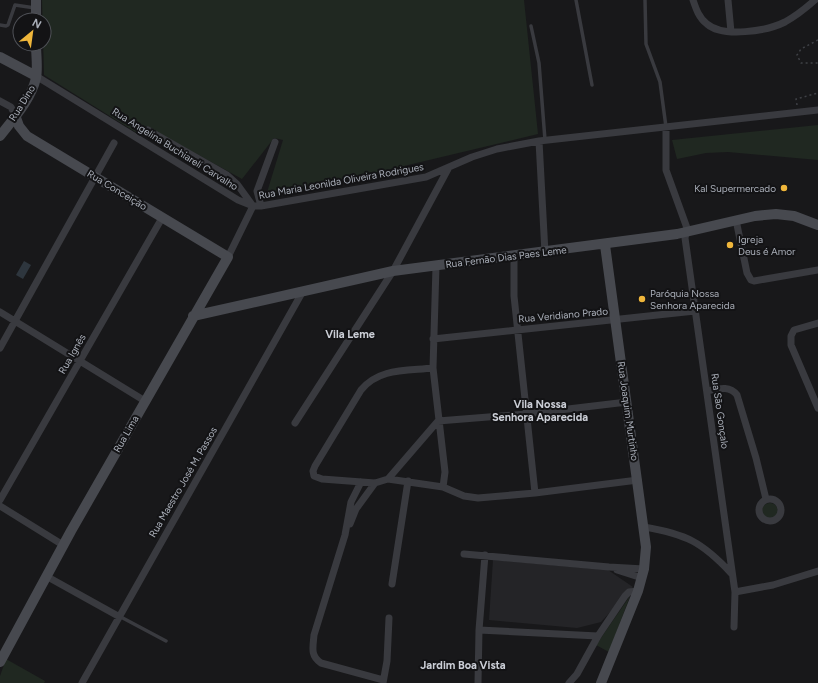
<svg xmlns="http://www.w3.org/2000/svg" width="818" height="683" font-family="Figtree,sans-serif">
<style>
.built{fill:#242427}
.green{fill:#202821}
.water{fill:#2e363e}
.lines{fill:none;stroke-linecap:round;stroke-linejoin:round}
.path{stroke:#3f4146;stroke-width:1.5;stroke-dasharray:2 3;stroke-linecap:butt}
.lane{stroke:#393a3f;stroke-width:3.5}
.street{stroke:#393a3f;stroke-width:7}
.secondary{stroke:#47494f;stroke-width:10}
.poi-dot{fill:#efb63b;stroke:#131315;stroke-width:1.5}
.labels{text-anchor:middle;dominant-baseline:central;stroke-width:4;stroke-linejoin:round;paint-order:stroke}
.street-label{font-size:10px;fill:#aaafb9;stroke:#131315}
.poi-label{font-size:10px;fill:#aaafb9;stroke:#131315;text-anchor:start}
.neighbourhood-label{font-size:11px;font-weight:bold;fill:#cbced6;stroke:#131315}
</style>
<rect width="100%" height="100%" fill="#18181a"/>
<path class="built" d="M493,560L608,570L633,587L601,622L577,628L489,620Z"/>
<path class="green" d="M42,0H524L538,134L265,199L283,140L274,138L242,179L146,126L137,133L44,75Z
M818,125V160L728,152L706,153L677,159L672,140Z
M762 511a8 8 0 1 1 16 0a8 8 0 1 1-16 0Z
M630,596L609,652L596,645Z
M6,659L45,681L44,683H0V676Z"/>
<path class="water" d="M24,261L31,265L23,279L16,275Z"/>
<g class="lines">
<path class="path" d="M818,40L801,49L797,55L801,63H818
M797,105L796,99L818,93"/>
<path class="lane" d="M576,0L592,85
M645,0L646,44L660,82L666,127
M0,25L6,26L8,25L15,5L35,8
M531,26L539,63L545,140
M119,616L166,641"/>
<path class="street" d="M693,0C696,9 699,18 707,24C723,38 767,31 785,22C796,16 806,8 815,0
M728,0L731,32
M36,76L238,200L253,206H261L426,177L472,157L497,149L539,141L818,110
M0,101L11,107L15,115
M666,127V170L687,228L685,238L735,592L734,627
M148,130L227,175L237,184L253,206
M539,141L545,253
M261,206L257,191L275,142
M736,220L747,273L751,280L754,281L818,270
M514,256V296L535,493
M228,257L253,206
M436,266L433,368L445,472L443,487
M0,312L145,401
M818,323L794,330L791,336V345L818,408
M433,339L695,311
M0,348L114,143
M433,368C406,371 379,368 361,390L315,466L313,471L314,476L322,479L375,483L388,479L443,487L464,496L478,498L535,493L638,480
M707,391C718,389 729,385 737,395L756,458L766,499
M295,423L393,271L448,169
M388,479L438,421L526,414L627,402
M361,482L351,502L345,535L314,635C313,647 310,656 321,663L383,680
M759 510a11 11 0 1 1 22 0a11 11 0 1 1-22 0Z
M0,500L162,218
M0,506L63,545
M350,524L356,509L375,483
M644,527C686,534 702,542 731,573
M464,554L609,567L644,569
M617,570L642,578
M46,576L118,616
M392,584L408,481
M735,592L773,585L818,571
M479,630L598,636
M82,683L303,291
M383,683L387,661L389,618
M478,683L479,630L485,555
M569,683L577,674L598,636L625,596L629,592L638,591"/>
<path class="secondary" d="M36,20V0
M0,57L36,76
M0,136C13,119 31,100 36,78C38,68 36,55 36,44
M193,316L393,271L677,234L755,216L776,214L794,216L818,225
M0,662L71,531L228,257L27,136L19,126L15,115
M601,683L638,591L644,569L646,547L605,245"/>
</g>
<g class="poi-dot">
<circle cx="784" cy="188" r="4"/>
<circle cx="730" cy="245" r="4"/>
<circle cx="642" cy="299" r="4"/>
</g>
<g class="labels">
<g class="street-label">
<text transform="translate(22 103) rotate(-58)">Rua Dino</text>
<text transform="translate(175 149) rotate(32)">Rua Angelina Buchiareli Carvalho</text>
<text transform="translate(341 181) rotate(-10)">Rua Maria Leonilda Oliveira Rodrigues</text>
<text transform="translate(117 190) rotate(31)">Rua Conceição</text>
<text transform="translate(506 257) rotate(-7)">Rua Fernão Dias Paes Leme</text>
<text transform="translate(563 315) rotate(-5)">Rua Veridiano Prado</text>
<text transform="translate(72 354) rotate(-60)">Rua Ignês</text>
<text transform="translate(628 411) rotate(82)">Rua Joaquim Murtinho</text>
<text transform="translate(720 411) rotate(82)">Rua São Gonçalo</text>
<text transform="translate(126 434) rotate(-60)">Rua Lima</text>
<text transform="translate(183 482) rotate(-60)">Rua Maestro José M. Passos</text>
</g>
<g class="poi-label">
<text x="776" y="188" text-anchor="end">Kal Supermercado</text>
<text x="738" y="239">Igreja<tspan x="738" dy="12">Deus é Amor</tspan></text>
<text x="650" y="293">Paróquia Nossa<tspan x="650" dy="12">Senhora Aparecida</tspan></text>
</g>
<g class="neighbourhood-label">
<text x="350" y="334">Vila Leme</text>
<text x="540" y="404">Vila Nossa<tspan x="540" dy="13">Senhora Aparecida</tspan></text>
<text x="463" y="665">Jardim Boa Vista</text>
</g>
</g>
<g transform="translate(32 32) rotate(29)"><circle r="19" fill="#131315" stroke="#4f5157"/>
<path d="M0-3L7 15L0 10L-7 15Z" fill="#efb63b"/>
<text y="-6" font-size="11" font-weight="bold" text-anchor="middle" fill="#aaafb9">N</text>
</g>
</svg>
